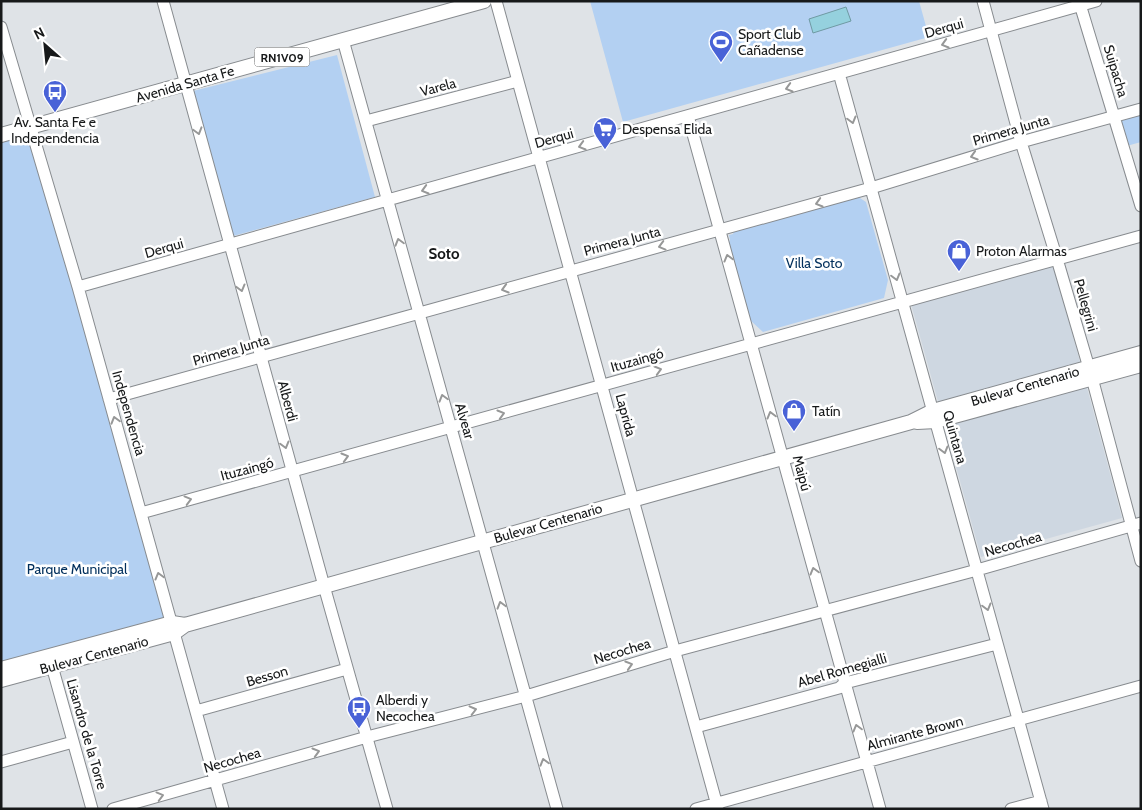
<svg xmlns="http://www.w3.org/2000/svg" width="1142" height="810" font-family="Cabin,sans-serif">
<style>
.built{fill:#ced7e1}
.green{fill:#b3d0f2}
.water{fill:#95d1de;stroke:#6f9aa3}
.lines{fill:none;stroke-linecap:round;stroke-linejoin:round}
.minor-casing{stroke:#878b8f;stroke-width:13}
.major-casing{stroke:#878b8f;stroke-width:16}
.minor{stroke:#fff;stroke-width:11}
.major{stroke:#fff;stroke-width:14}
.oneway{stroke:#979898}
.labels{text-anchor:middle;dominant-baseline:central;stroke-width:5;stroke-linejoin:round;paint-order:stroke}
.shield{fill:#fff;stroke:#5d5e5f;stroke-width:1}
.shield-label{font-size:12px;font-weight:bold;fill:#17191a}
.street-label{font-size:14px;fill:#17191a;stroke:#fff}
.poi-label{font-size:14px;fill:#17191a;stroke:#fff;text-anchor:start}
.park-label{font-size:14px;fill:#012f5c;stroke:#fff}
.neighbourhood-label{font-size:15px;font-weight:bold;fill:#17191a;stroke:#fff}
</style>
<rect width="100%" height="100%" fill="#dfe3e7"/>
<path class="built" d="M1054,265L1122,518L981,557L911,304Z"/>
<path class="green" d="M590,1H919L929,37L623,122Z
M337,55L375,197L233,236L193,91Z
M1141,109V142L1123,147L1114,117Z
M31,127L172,623L1,669V135Z
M857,196L866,202L888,280L884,298L763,332L750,320L728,245L730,240L729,235L733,234L734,231Z"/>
<path class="water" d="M846,7L851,21L813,33L809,19Z"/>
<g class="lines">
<g class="minor-casing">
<path id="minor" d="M163,1L324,586L387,809
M496,1L718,809
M983,1L1021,142L1057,259L1092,378L1141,561
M1079,1L1141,206
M1,27L78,287L223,809
M343,40L557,809
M839,73L1043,809
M688,116L880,809
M366,121L518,81
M78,287L1096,1
M109,399L871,188L1021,142L1141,109
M141,513L1141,236
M52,666L92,809
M196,711L347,669
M696,727L839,688L845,683L997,644
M1,762L73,742
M113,809L367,737L526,696L675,651L977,570L1141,523
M696,809L1141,686
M1011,809L1041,801"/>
</g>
<g class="major-casing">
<path id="major" d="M1,135L484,1
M917,422L936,421L1141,365
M1,669L172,623L185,625
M1,680L174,633L185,625L911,422L933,411L1141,353"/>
</g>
<use href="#minor" class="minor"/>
<use href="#major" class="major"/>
</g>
<defs><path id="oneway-chevron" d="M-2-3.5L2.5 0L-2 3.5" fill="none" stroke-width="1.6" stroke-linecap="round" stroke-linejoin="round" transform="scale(1.25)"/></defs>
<g class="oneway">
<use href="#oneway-chevron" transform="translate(945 44) rotate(164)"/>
<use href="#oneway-chevron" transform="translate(789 88) rotate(164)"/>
<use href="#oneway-chevron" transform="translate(852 120) rotate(75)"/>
<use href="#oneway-chevron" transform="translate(198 131) rotate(74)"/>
<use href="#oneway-chevron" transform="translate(582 146) rotate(164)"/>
<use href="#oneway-chevron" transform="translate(974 156) rotate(163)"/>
<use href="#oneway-chevron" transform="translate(425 190) rotate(164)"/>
<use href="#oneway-chevron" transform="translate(819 203) rotate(164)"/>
<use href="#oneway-chevron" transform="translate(399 242) rotate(-106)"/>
<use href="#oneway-chevron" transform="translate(662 246) rotate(165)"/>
<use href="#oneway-chevron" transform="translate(728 258) rotate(-105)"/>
<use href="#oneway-chevron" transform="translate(896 277) rotate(75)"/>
<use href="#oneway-chevron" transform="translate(241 288) rotate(75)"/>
<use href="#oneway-chevron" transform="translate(505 289) rotate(164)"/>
<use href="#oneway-chevron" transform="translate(658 370) rotate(-16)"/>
<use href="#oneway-chevron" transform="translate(443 398) rotate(-106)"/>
<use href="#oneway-chevron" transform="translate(501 414) rotate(-16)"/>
<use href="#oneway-chevron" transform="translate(771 415) rotate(-105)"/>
<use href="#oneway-chevron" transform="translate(115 420) rotate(-106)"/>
<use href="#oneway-chevron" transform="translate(285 445) rotate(75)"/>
<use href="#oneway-chevron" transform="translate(944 450) rotate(75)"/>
<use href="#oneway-chevron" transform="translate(345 457) rotate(-16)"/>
<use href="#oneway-chevron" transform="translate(188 500) rotate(-15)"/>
<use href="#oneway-chevron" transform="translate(814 571) rotate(-105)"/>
<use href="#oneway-chevron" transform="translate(159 576) rotate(-105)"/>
<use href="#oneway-chevron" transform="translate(501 605) rotate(-106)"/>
<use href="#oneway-chevron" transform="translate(987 607) rotate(75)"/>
<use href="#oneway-chevron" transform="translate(629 665) rotate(-17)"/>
<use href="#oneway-chevron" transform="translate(473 710) rotate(-14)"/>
<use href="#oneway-chevron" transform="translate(857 728) rotate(-105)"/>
<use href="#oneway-chevron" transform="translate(316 752) rotate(-16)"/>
<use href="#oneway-chevron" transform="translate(544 762) rotate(-106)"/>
<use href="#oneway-chevron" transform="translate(160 796) rotate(-15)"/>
</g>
<defs>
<g id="stadium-pin" transform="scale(1.25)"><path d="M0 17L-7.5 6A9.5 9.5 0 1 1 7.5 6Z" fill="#4962d7" stroke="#fff"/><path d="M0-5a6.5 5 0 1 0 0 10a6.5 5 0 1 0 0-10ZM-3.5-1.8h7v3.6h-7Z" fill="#fff"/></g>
<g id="bus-pin" transform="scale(1.25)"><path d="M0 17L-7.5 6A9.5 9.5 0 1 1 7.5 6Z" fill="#4962d7" stroke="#fff"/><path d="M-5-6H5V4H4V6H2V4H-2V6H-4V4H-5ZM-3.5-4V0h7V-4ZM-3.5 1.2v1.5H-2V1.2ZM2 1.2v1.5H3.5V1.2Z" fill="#fff"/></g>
<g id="supermarket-pin" transform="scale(1.25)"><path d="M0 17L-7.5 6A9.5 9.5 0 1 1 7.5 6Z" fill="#4962d7" stroke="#fff"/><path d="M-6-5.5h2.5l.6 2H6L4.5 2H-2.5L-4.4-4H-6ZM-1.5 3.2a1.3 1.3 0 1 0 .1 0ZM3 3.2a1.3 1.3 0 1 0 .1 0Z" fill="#fff"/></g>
<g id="shop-pin" transform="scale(1.25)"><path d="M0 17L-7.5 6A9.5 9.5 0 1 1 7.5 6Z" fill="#4962d7" stroke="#fff"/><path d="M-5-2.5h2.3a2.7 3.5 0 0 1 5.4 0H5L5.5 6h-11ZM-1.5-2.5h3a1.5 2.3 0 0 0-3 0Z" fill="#fff"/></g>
</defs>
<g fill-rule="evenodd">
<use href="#stadium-pin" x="721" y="42"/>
<use href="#bus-pin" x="55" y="92"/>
<use href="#supermarket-pin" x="605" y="129"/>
<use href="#shop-pin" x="959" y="251"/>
<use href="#shop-pin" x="794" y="411"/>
<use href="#bus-pin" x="359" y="708"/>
</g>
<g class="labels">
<rect class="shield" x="254.5" y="47.5" width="55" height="19" rx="4"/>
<g class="shield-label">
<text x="282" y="57">RN1V09</text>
</g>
<g class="street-label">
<text transform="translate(944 28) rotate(-16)">Derqui</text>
<text transform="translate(1116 71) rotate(73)">Suipacha</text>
<text transform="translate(185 84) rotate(-16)">Avenida Santa Fe</text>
<text transform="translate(438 87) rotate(-15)">Varela</text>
<text transform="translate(1011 130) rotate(-16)">Primera Junta</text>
<text transform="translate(554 138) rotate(-16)">Derqui</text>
<text transform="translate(622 241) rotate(-15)">Primera Junta</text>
<text transform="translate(164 248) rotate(-16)">Derqui</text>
<text transform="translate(1086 305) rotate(74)">Pellegrini</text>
<text transform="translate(231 350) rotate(-16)">Primera Junta</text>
<text transform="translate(637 360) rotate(-16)">Ituzaingó</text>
<text transform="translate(1025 386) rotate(-16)">Bulevar Centenario</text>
<text transform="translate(288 401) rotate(75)">Alberdi</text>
<text transform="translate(129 413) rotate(74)">Independencia</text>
<text transform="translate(626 415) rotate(75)">Laprida</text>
<text transform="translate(465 421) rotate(74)">Alvear</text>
<text transform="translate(955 437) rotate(74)">Quintana</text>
<text transform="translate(247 469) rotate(-15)">Ituzaingó</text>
<text transform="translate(802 473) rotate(75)">Maipú</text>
<text transform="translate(548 523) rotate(-16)">Bulevar Centenario</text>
<text transform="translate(1013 544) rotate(-16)">Necochea</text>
<text transform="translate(622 651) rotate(-17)">Necochea</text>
<text transform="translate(94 655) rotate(-15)">Bulevar Centenario</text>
<text transform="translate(842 670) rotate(-16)">Abel Romegialli</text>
<text transform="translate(267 676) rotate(-16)">Besson</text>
<text transform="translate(915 733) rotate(-15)">Almirante Brown</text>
<text transform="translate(87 734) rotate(74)">Lisandro de la Torre</text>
<text transform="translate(232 760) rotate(-16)">Necochea</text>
</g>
<g class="poi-label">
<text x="738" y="34">Sport Club<tspan x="738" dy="16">Cañadense</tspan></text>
<text x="55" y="122" text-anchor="middle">Av. Santa Fe e<tspan x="55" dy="16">Independencia</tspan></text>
<text x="622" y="129">Despensa Elida</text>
<text x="976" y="251">Proton Alarmas</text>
<text x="812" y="411">Tatín</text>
<text x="376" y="700">Alberdi y<tspan x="376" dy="16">Necochea</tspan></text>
</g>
<g class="park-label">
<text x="814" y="263">Villa Soto</text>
<text x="77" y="569">Parque Municipal</text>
</g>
<g class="neighbourhood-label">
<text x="444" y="254">Soto</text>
</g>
</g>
<rect width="1142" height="810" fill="none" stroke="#17191a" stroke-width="5"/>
<g transform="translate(45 45) rotate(333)" stroke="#ffffff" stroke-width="4" paint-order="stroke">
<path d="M0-4L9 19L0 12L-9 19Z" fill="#17191a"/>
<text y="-8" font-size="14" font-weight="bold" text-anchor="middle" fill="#17191a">N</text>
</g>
</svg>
